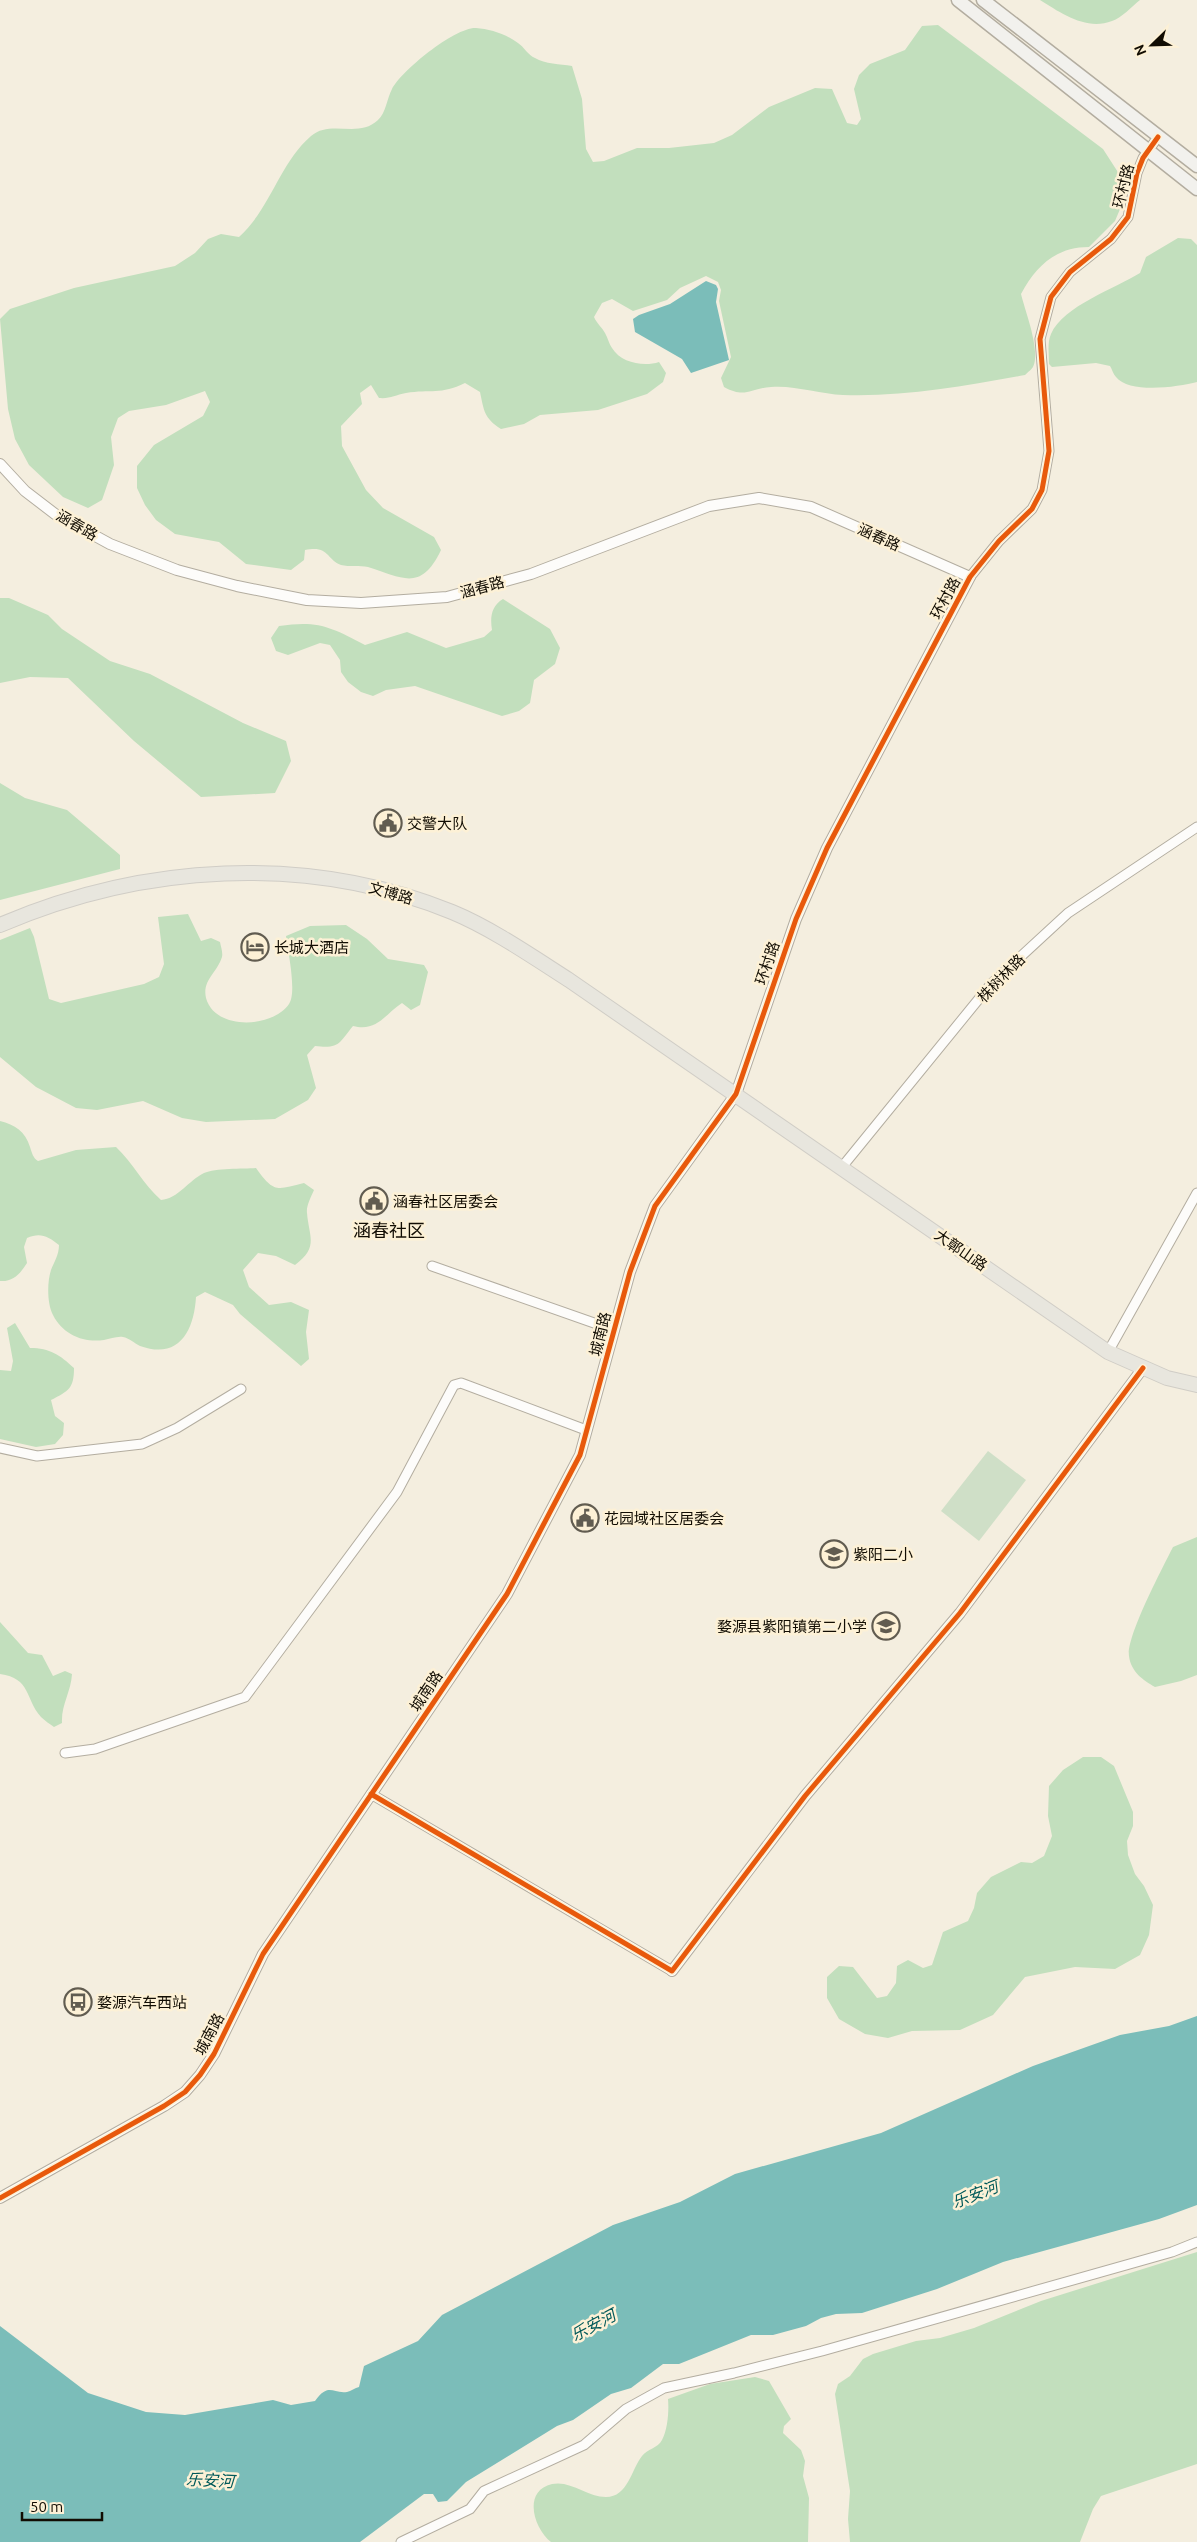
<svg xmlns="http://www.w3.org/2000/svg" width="1197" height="2542" font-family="Ubuntu,'Noto Sans SC',sans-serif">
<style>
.green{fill:#cfdfc7}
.forest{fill:#c2dfbd}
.water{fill:#7bbdb9}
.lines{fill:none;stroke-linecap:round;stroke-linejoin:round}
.minor-casing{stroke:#b3ada0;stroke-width:11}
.tertiary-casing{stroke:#b3ada0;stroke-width:12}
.secondary-casing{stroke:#b3ada0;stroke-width:15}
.primary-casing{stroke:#d0cdc6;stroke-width:16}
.minor{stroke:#fdfcfa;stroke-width:9}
.tertiary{stroke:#fdfcfa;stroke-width:10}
.secondary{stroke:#f2f1ed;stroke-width:12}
.primary{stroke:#e8e6de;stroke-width:14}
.cycleway-casing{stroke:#fdf1d6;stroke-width:8}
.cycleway{stroke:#e8590c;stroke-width:5}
.labels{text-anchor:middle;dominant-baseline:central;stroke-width:5;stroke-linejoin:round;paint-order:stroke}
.street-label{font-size:15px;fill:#120d03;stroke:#fdf1d6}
.poi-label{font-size:15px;fill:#120d03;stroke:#fdf1d6;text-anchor:start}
.water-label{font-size:16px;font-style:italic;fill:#005959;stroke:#fdf1d6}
.quarter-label{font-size:18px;fill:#120d03;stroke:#fdf1d6}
</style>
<rect width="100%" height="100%" fill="#f4eedf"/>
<path class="green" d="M988,1451L1026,1480L979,1541L941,1511Z"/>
<path class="forest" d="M1040,0H1140C1132,6 1122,18 1112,21C1086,31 1061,13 1040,0Z
M938,25L1103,149L1123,180V202L1115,221L1089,247C1056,247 1036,266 1021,294C1025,311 1041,351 1033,367C1032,369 1027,373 1025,375C965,386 905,397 843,395C820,394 794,385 771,387C750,388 746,399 724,387L721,378L731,357L719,301L721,290L718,282L706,276L680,288L667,300L633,311L612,299L602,303L594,317C597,324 602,327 605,333C608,338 609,344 612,348C621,363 644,367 659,362L666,373L663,382L647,394L598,410L540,415L524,424L501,429C484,418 484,411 480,392L465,383C441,395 430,389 406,393C395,395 390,399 379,398L371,385L360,393L362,404L341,426L342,446L366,490L383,508L434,537L441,550C421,592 403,578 368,567C360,565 349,567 341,565C326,559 329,545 305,550L304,560L291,570L246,564L219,542L175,534L156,520L145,505L137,488V466L154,445L203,416L210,402L205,391L166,405L129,411L118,418L111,437L114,465L102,500L88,508L63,497L29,465L15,439L8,409L0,319L10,309L74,288L175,266L195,253L208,239L221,234L239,237C271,208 279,164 311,136C331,119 358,139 378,120C386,113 387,98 392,89C401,71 455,27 476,28C490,29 506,34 518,43C524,47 528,55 535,58C545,64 560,64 572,66L582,99L586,149L593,162L604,161L637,148H669L714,143L732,135L769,107L815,88L832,89L847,123L857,125L861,119L854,89L859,75L870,64L905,50L922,26Z
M1178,238L1191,239L1197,245V382C1178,387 1129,394 1116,377C1113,374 1112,369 1110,366L1096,363L1052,367L1049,364C1049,354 1047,343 1051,334C1063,306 1116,288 1140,273L1146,257Z
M0,598H9L48,615L62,629L110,661L150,674L243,723L286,741L291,761L275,793L201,797L134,741L68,678L30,677L0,683Z
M503,599L550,629L560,648L555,664L534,680L530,703L519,711L502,716L415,686L386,690L373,696L361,692L348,682L341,672L340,660L330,645L320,643L288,655L276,651L271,638L279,626C318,620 331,627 365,645L407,632L446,648L484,637L492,630C490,618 491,606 503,599Z
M0,783L25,798L67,810L120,855V869L0,900Z
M188,914L201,941L211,938L220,942C221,947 223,953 222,957C217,973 202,980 206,998C215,1031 273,1028 289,1004C297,992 288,952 286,936L310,926L346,925L367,939L388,959L424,965L428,972L420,1005L411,1010L402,1003C384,1015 377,1032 353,1026C339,1043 340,1049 315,1046L307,1055L316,1088L308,1100L275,1119L206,1122L182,1118L143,1101L97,1110L76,1108L36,1087L0,1057V940L30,928L34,937L49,999L61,1003L144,984L159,977L164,964L158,917Z
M0,1121C15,1125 25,1131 30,1147C32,1153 33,1158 38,1161L76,1150L116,1147C133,1163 143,1184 161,1200C178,1199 189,1180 204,1173C215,1168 243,1169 256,1168C274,1193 276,1190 304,1183L314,1190C311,1197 306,1206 307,1213C309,1237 319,1247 295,1265L276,1256L258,1253L243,1270L249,1287L269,1305L291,1302L309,1310L306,1332L309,1359L301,1366L240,1314L233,1305L205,1292L196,1297C194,1331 179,1360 140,1346C134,1343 129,1338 123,1337C117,1336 110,1339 104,1340C84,1343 63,1335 53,1315C47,1304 47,1282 51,1270C54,1262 59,1255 59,1245C48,1236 40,1232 27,1238L24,1247L27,1263C20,1274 13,1282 0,1281Z
M15,1323L30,1348C50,1348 60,1355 74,1368C74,1388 69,1391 51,1400L55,1416L64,1423L63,1435L55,1444L36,1447L0,1439V1370L11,1371L13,1361L7,1328Z
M1197,1537V1675L1181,1681L1155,1687C1143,1680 1131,1672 1129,1656C1126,1637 1163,1567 1173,1547Z
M0,1622L28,1653L42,1655L53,1676L65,1671L72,1674C71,1692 61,1705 62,1723L54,1727C50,1724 45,1721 41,1717C25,1699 31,1678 0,1674Z
M1083,1757H1101L1114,1766L1133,1812V1826L1127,1841L1128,1855L1135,1874L1144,1886L1153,1905L1149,1935L1140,1955L1115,1969L1075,1967L1025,1977L993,2015L960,2030L912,2031L888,2038L865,2034L839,2019L827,1998V1977L839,1966L853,1967L877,1998L887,1996L896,1983L897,1966L908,1960L923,1968L932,1965L943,1932L968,1921L974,1908L977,1893L991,1877L1021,1862L1032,1863L1044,1856L1052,1836L1048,1816L1049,1786L1063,1770Z
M1197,2252V2464L1101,2496L1093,2509L1080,2542H850L848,2519L850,2491L835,2394L838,2384L850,2376L863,2359L873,2354L916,2341L940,2338L974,2328L1041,2301Z
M755,2377L769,2381L791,2419L784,2426L783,2433L801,2450L805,2461L803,2476L809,2498L808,2542H551C534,2529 522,2491 552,2484C571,2480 587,2497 606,2497C628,2497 631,2470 642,2456C647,2449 658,2448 662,2440C668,2429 669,2410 668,2399L710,2384Z"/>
<path class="water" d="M706,281L716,285L718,289L716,302L729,360L691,373L682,359L635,332L633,319L639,315L670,304Z
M1197,2016V2205L1159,2219L1003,2262L937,2289L862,2313L836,2314L821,2318L806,2326L773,2335H751L679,2364H663L631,2388L611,2394L573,2420L557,2426L466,2482L447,2501L438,2502L433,2494H424L360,2542H0V2326L88,2393L146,2412L185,2415L273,2400L291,2405L315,2401C329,2382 332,2394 347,2392C351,2391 355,2388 359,2387L364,2366L418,2341L442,2315L613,2225L680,2202L735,2174L881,2133L1033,2066L1120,2035L1169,2026Z"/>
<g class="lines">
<g class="minor-casing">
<path id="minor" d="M970,577L999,541L1032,509L1042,490L1049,451L1040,339L1051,297L1070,272L1111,239L1128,217L1137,173L1143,158L1158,137
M842,1167L991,984L1068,913L1197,827
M432,1266L614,1330
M1108,1352L1197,1193
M0,1448L37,1456L142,1444L177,1428L241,1389
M65,1753L95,1749L245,1697L397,1492L454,1385L461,1383L586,1430
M371,1794L672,1971
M401,2542L470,2509L484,2491L584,2445L626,2409L664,2388L734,2373L822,2351L1172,2252L1197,2242"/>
</g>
<g class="tertiary-casing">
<path id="tertiary" d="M0,464L25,491L55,514L110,544L177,570L237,586L307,600L361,603L447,597L531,574L709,506L759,498L811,507L970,577L827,848L796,919L736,1094L655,1206L630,1272L580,1455L507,1594L263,1954L214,2054L200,2075L185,2092L164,2106L0,2198
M672,1971L805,1796L960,1613L1143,1368"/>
</g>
<g class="secondary-casing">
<path id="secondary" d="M958,0L1197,189
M983,0L1197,166"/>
</g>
<g class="primary-casing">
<path id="primary" d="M0,925C142,864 306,853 452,912C491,928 533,957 569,980L1108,1352L1167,1378L1197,1385"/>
</g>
<use href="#minor" class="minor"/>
<use href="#tertiary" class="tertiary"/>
<use href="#secondary" class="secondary"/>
<use href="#primary" class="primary"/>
<g class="cycleway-casing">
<path id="cycleway" d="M371,1794L672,1971L805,1796L960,1613L1143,1368
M0,2198L164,2106L185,2092L200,2075L214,2054L263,1954L507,1594L580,1455L630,1272L655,1206L736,1094L796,919L827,848L970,577L999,541L1032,509L1042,490L1049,451L1040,339L1051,297L1070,272L1111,239L1128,217L1137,173L1143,158L1158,137"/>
</g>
<use href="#cycleway" class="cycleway"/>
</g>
<defs>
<g id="civic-ring" transform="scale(1.4375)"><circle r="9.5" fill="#fdf1d6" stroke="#615c50" stroke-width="1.5"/><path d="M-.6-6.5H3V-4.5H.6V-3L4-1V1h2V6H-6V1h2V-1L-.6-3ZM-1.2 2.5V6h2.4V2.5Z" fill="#615c50"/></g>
<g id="hotel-ring" transform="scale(1.4375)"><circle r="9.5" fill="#fdf1d6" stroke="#615c50" stroke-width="1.5"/><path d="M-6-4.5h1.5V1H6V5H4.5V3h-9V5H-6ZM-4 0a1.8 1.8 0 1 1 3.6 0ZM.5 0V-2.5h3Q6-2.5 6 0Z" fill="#615c50"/></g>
<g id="school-ring" transform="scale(1.4375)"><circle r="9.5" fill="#fdf1d6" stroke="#615c50" stroke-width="1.5"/><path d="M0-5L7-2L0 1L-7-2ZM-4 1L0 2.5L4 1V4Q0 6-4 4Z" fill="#615c50"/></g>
<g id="bus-ring" transform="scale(1.4375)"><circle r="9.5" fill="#fdf1d6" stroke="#615c50" stroke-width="1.5"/><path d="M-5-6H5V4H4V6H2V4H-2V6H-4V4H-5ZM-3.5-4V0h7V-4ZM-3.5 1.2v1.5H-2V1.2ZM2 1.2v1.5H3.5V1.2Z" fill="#615c50"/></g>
</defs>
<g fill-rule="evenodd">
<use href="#civic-ring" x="388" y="823"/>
<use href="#hotel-ring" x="255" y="947"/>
<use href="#civic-ring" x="374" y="1201"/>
<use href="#civic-ring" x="585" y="1518"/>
<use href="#school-ring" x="834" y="1554"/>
<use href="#school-ring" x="886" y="1626"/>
<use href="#bus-ring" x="78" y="2002"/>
</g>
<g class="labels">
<g class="street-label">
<text transform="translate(1123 186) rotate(-76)">环村路</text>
<text transform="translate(77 525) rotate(30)">涵春路</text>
<text transform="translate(879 537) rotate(24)">涵春路</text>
<text transform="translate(482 587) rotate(-15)">涵春路</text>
<text transform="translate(945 598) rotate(-62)">环村路</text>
<text transform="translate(391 893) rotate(16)">文博路</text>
<text transform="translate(767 963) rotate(-71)">环村路</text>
<text transform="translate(1001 978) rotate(-46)">株树林路</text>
<text transform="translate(961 1250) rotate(35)">大鄣山路</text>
<text transform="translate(600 1334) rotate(-76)">城南路</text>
<text transform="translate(426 1691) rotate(-56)">城南路</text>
<text transform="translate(209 2034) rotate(-62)">城南路</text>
</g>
<g class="poi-label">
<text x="407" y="823">交警大队</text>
<text x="274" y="947">长城大酒店</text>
<text x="393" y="1201">涵春社区居委会</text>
<text x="604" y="1518">花园域社区居委会</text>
<text x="853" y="1554">紫阳二小</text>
<text x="867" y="1626" text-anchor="end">婺源县紫阳镇第二小学</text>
<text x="97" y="2002">婺源汽车西站</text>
</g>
<g class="water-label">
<text transform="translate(975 2194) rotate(-21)">乐安河</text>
<text transform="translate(593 2325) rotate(-28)">乐安河</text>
<text transform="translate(210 2480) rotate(3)">乐安河</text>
</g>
<g class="quarter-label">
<text x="389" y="1230">涵春社区</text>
</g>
</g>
<g transform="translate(1152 45) rotate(247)" stroke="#fdf1d6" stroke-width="4" paint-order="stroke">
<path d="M0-4L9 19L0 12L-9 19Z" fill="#120d03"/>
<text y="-8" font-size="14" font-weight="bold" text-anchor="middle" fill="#120d03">N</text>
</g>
<path d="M22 2512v8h80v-8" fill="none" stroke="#120d03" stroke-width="2.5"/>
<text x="30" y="2512" font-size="15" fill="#120d03" stroke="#fdf1d6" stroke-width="4" paint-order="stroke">50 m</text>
</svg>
